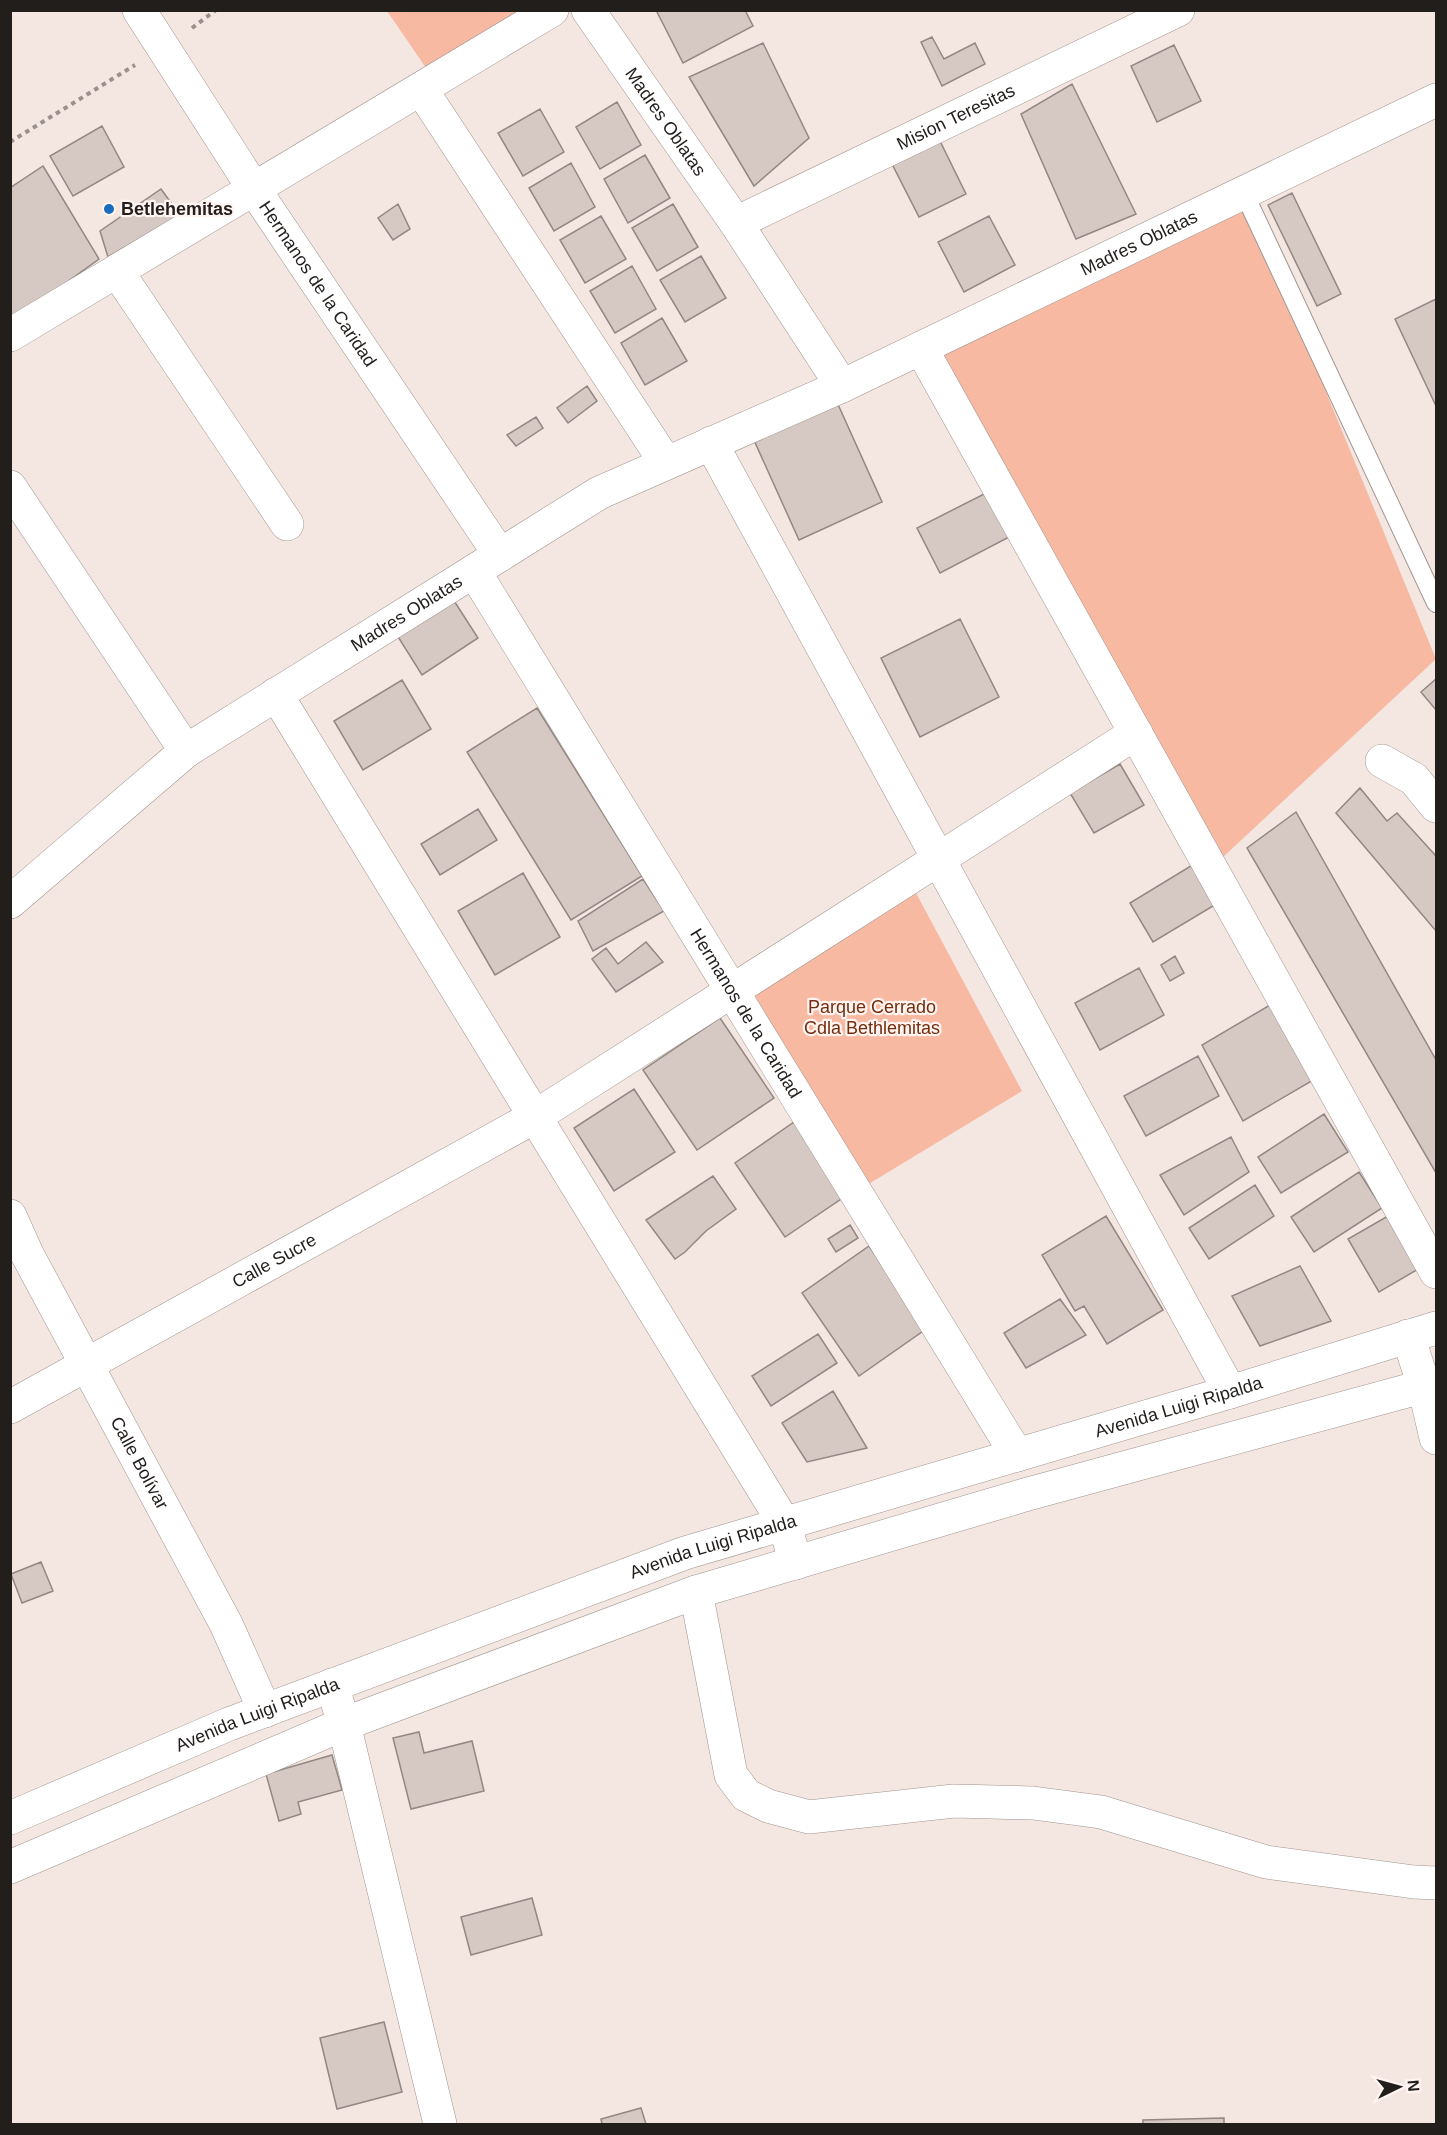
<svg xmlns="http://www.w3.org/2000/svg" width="1447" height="2135" font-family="Helvetica,sans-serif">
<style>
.green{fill:#f8b9a2}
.building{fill:#d6c9c4;stroke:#938783;stroke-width:1.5}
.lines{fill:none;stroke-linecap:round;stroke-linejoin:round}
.service-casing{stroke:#a19590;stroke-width:20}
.minor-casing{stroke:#a19590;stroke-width:34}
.tertiary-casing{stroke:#a19590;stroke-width:34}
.path{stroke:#9a908c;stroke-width:4;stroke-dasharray:4.5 4.5;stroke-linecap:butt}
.service{stroke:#fff;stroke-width:18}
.minor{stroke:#fff;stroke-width:33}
.tertiary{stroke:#fff;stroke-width:33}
.poi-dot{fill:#176dbb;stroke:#fff4f0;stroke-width:2}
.labels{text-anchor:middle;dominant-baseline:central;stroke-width:4.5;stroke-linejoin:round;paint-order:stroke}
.street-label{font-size:18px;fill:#221e1c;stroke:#fff4f0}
.poi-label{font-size:18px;font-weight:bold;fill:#221e1c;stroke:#fff4f0;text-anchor:start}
.park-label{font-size:18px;fill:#742d0f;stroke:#fff4f0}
</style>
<rect width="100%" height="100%" fill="#f4e6e1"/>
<path class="green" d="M387,11H552L435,81Z
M1244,193L1436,659L1223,857L921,348Z
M908,878L1022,1091L862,1188L739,986Z"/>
<path class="building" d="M656,10H745L753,26L683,63Z
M932,37L944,59L975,43L985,64L942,86L921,42Z
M763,43L809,138L754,186L689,77Z
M1174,45L1201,101L1157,122L1131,66Z
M1072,84L1136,214L1076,239L1021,114Z
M617,102L641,145L600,169L576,127Z
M540,109L564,152L523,176L498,133Z
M102,126L124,167L73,196L50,156Z
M938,137L966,194L919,217L890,160Z
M645,155L670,198L628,223L604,179Z
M571,163L595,207L554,231L529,188Z
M43,166L99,259L10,323V188Z
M161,189L180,215L108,257L100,231Z
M1292,193L1341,294L1317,306L1268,205Z
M398,204L410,229L393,240L378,218Z
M673,204L698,247L657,271L632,228Z
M601,216L626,259L585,283L560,240Z
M989,216L1015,265L964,292L938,242Z
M701,256L726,298L685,322L660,280Z
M632,266L656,309L615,333L590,291Z
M1436,299V406L1395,319Z
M662,318L687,361L645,385L621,343Z
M587,386L597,401L568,423L557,408Z
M836,400L882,502L799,540L753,438Z
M536,417L543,428L516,446L507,435Z
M994,489L1017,533L940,573L917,528Z
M451,596L478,638L422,675L395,632Z
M960,619L999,697L920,737L881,658Z
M1436,679V710L1421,692Z
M402,680L431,729L363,770L334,721Z
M537,708L642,876L571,920L467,752Z
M1120,764L1144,805L1094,833L1070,793Z
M1360,788L1387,821L1397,813L1436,856V931L1336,813Z
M478,809L497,840L440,875L421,844Z
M1296,812L1436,1060V1173L1247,848Z
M1194,864L1218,903L1153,942L1130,903Z
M523,873L560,937L495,975L458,911Z
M643,879L664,911L593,951L578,921Z
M646,942L663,962L616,992L592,959L606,948L618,964Z
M1175,956L1184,973L1170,981L1161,965Z
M1139,968L1164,1015L1100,1050L1075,1003Z
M1270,1005L1315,1079L1243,1121L1202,1045Z
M720,1018L774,1098L697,1150L643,1070Z
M1198,1056L1219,1096L1146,1136L1124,1096Z
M634,1089L675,1152L614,1191L574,1128Z
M1324,1114L1348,1152L1281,1193L1258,1157Z
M794,1122L844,1197L785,1237L735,1163Z
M1231,1137L1249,1172L1184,1215L1160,1175Z
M1359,1172L1382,1208L1314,1252L1291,1217Z
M713,1176L736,1209L706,1231L685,1252L675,1259L646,1220Z
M1255,1185L1274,1216L1209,1259L1189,1228Z
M1106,1216L1163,1310L1107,1344L1084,1306L1075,1311L1042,1255Z
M1388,1216L1420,1268L1379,1292L1348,1239Z
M850,1225L858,1238L836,1252L828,1239Z
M869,1246L926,1329L859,1376L802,1293Z
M1300,1266L1331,1321L1260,1346L1232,1296Z
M1060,1299L1086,1335L1026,1368L1004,1333Z
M818,1334L837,1363L771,1406L752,1376Z
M833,1391L867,1448L807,1462L782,1423Z
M41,1562L53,1591L22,1603L11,1574Z
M419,1732L424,1753L472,1741L484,1791L411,1809L393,1738Z
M332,1755L342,1790L298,1802L301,1814L279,1821L266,1774Z
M532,1898L542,1935L471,1955L461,1917Z
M384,2022L402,2092L337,2109L320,2038Z
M641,2108L646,2124H602L601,2119Z
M1224,2118V2124H1143V2120Z"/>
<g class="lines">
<g class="service-casing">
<path id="service" d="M1244,193L1436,603"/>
</g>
<g class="minor-casing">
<g id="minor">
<path id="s1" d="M139,10L254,189L500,555"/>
<path id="s2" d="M588,10L736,223L842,386"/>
<path d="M421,89L666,463"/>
<path id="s3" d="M736,223L1178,10"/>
<path d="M117,271L287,524"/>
<path d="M10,335L552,10"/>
<path d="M921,348L1436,1272"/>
<path d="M711,443L1230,1392"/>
<path d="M10,487L186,751"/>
<path id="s4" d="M474,571L1017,1455"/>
<path d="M276,694L784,1523L796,1563"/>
<path d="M1382,761L1414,779L1436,806"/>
<path id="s5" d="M10,902L186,751L599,493L842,386L1436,100"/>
<path id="s6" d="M10,1216L27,1254L226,1624L265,1711"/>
<path d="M1408,1336L1424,1386L1436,1438"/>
<path id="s7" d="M10,1407L536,1116L1136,733"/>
<path d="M696,1592L731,1775L746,1795L768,1806L809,1817L954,1801L1033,1803L1101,1812L1266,1862L1414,1882L1436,1883"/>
<path d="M332,1685L344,1724L440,2124"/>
</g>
</g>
<g class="tertiary-casing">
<g id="tertiary">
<path id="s8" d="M10,1818L229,1724L685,1553L1230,1392L1436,1328"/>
<path d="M10,1867L344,1724L696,1592L1028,1494L1436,1383"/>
</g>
</g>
<path class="path" d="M192,28L216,10
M10,142L135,65"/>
<use href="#service" class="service"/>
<use href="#minor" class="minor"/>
<use href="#tertiary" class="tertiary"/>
</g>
<circle class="poi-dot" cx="109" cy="209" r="6"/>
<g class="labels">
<g class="street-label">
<text stroke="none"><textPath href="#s3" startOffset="244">Mision Teresitas</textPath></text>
<text stroke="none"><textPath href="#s2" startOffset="136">Madres Oblatas</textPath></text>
<text stroke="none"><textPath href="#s5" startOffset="1314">Madres Oblatas</textPath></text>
<text stroke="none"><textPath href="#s1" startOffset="327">Hermanos de la Caridad</textPath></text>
<text stroke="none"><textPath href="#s5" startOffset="492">Madres Oblatas</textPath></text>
<text stroke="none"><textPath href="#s4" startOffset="519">Hermanos de la Caridad</textPath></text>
<text stroke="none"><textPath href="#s7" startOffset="302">Calle Sucre</textPath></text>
<text stroke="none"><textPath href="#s8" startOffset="1240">Avenida Luigi Ripalda</textPath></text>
<text stroke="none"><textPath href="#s6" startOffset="279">Calle Bolívar</textPath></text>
<text stroke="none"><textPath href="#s8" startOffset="754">Avenida Luigi Ripalda</textPath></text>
<text stroke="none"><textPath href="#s8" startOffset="268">Avenida Luigi Ripalda</textPath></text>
</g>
<g class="poi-label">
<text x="121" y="209">Betlehemitas</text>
</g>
<g class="park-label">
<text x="872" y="1007">Parque Cerrado<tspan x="872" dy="21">Cdla Bethlemitas</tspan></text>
</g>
</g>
<rect width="1447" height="2135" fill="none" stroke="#221e1c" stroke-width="24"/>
<g transform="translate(1399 2087) rotate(85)" stroke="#fff4f0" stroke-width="4.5" paint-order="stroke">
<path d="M0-4.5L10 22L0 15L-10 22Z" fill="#221e1c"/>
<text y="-9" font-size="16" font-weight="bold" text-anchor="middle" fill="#221e1c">N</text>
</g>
</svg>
